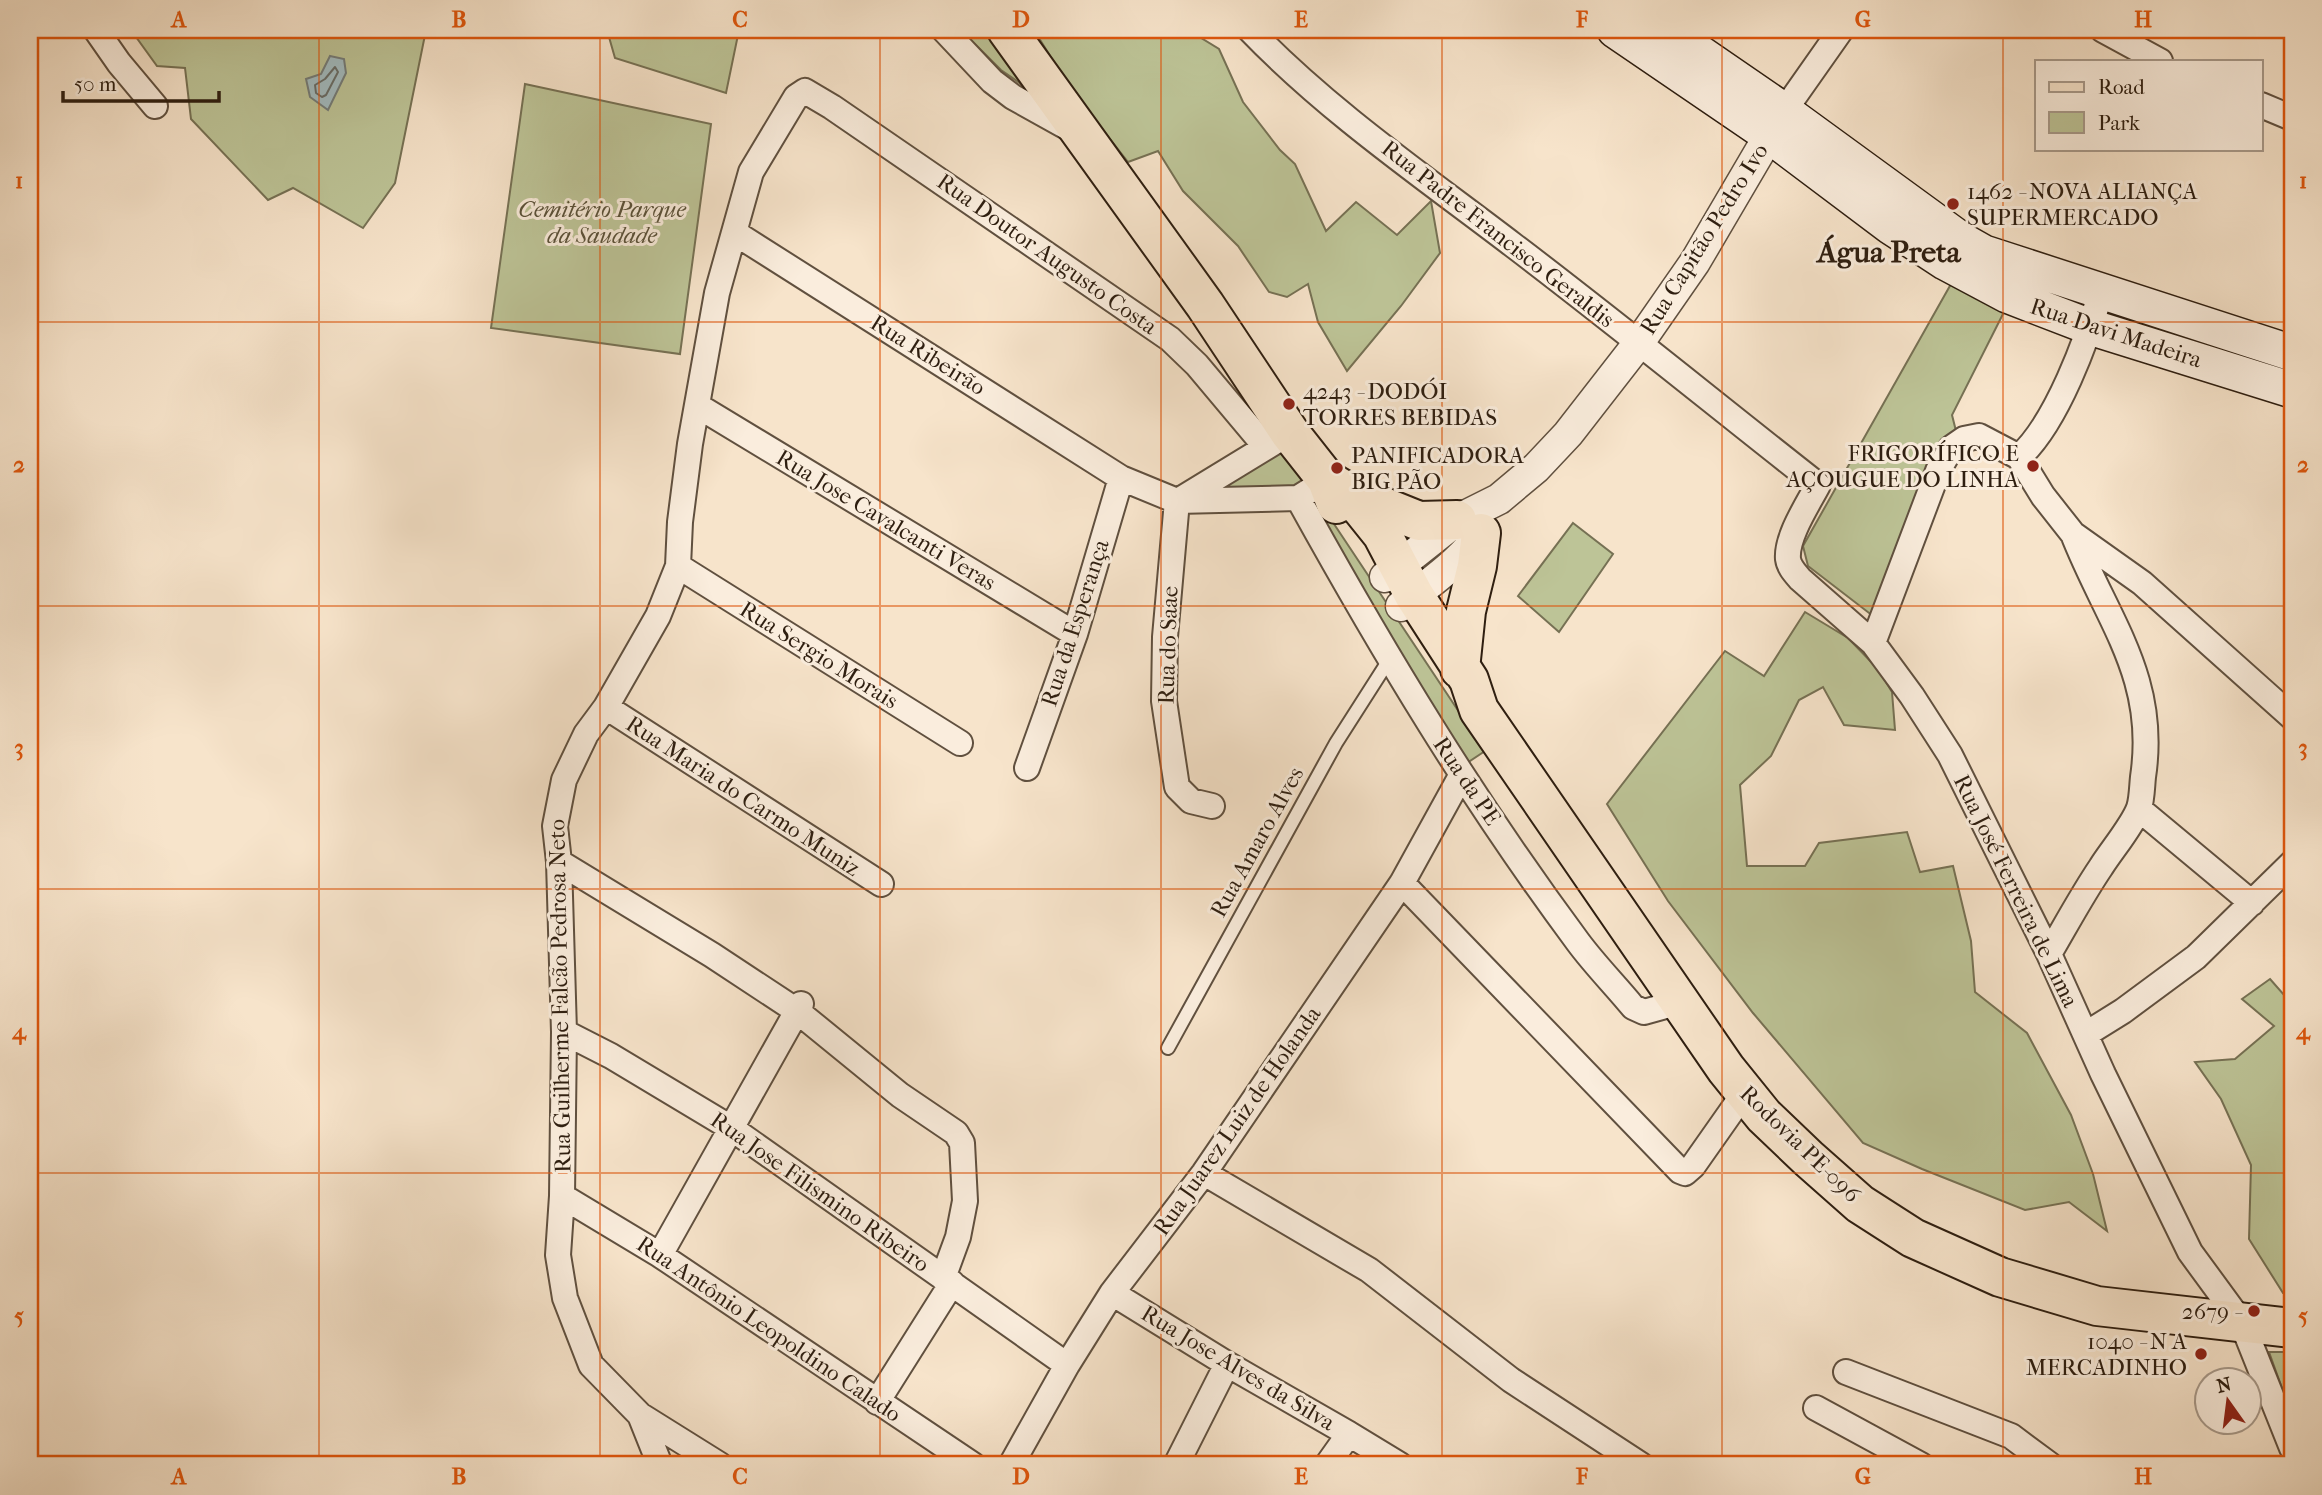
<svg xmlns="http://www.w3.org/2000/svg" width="2322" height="1495" font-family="'IM FELL French Canon',serif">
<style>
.green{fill:#bdc497;stroke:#767154;stroke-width:2}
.water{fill:#a2bcc1;stroke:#747d7a;stroke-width:2}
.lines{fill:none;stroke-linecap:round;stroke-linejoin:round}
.shore{stroke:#686d68;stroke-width:2}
.service-casing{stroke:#60503f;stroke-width:16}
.minor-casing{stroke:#60503f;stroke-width:28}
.tertiary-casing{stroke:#60503f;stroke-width:33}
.secondary-casing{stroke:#2e1e10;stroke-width:38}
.primary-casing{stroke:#2e1e10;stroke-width:42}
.service{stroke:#faeddd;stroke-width:12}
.minor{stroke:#faeddd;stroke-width:24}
.tertiary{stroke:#faeddd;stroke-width:30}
.secondary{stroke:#faeddd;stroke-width:35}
.primary{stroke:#f7e4cb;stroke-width:38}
.grid{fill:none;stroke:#df560c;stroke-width:2;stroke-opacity:0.55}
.poi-dot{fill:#8f2418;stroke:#faeddd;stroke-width:2.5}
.labels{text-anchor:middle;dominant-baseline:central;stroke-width:6;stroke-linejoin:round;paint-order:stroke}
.poi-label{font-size:23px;fill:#2e1e10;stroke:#faeddd;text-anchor:start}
.park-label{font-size:23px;font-style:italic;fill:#595038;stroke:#faeddd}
.street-label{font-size:23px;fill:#2e1e10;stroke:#faeddd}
.district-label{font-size:30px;font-weight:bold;fill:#2e1e10;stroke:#faeddd}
.neatline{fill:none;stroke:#df560c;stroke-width:2.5}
.grid-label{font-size:23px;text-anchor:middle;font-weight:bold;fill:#df560c}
</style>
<rect width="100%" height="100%" fill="#f7e4cb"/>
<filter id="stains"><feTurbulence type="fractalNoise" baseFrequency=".00286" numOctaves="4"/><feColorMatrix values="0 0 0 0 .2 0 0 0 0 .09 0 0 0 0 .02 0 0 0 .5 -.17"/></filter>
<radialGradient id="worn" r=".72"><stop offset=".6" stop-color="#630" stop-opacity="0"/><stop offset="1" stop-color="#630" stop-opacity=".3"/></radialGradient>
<path class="green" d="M131,30H426L395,183L363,228L293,188L268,200L191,119L185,68L157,66Z
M607,30H739L726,93L615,58Z
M961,30H996L1047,102L1001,70Z
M1034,30H1188L1219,49L1243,102L1280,150L1295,164L1326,231L1356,202L1397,235L1431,201L1440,253L1401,306L1347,371L1318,322L1308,284L1287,297L1269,292L1238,246L1183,191L1158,151L1128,162L1070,88Z
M525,84L711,124L680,354L491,328Z
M1951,284L2009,302L1952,415L1956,431L1873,616L1808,566L1803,546Z
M1284,445L1310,485L1294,494L1215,488Z
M1330,518L1485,751L1464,765L1317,527Z
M1573,523L1613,554L1559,632L1518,596Z
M1805,612L1848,638L1878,669L1892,692L1895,730L1844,725L1823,687L1799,700L1771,756L1740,785L1747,866H1805L1819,843L1907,832L1920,872L1953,866L1971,941L1975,992L2027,1033L2071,1115L2093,1174L2107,1231L2069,1202L2025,1210L1922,1169L1863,1143L1753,1013L1668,901L1607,804L1725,651L1764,676Z
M2270,979L2292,1004V1293H2283L2249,1239L2251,1165L2221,1099L2195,1062L2235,1059L2274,1026L2242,999Z
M2269,1352H2292V1416Z"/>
<path class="water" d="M330,56L344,59L346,73L328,110L310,97L306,79L321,74Z"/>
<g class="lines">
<path class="shore" d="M335,67L338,72L326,95L322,97L316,93L315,85L325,79Z"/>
<g class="service-casing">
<path id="service" d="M1168,1048L1336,743L1389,660"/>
</g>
<g class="minor-casing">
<path id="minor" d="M96,30L119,63L155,106
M944,30L992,81L1013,97L1074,131
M1250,30C1328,111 1424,177 1513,245C1616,323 1716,405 1818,485C1808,504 1786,537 1788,559C1789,567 1795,573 1800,579L1873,643L1912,696L1950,755L2049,954L2103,1074L2190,1252L2242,1323L2292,1448
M2103,30L2160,61
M2261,105L2292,118
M1784,111L1841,30
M735,233L1121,478L1177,501L1298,498L1327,480
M698,406L1075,634
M2019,457C2057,423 2087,339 2102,289
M1298,498C1383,652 1473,801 1578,942C1595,965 1615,985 1633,1007L1644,1012L1680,1002
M1177,501L1165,637L1164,701L1177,787L1191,801L1212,806
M1178,501L1278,440
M678,566L960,743
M1873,643L1938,471L1951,448L1964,439L1979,436L2019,457L2043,496L2073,534L2142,583L2292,717
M606,707L881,884
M1027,768L1075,634L1121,478
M2139,809L2252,903
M559,862L712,955L797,1011L900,1095L956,1133L962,1143L965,1201L958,1237L943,1278
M1402,883L1680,1171L1685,1173L1693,1166L1745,1092
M2049,954C2066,925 2082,895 2101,867C2111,851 2133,825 2139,808C2142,799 2142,786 2143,777C2158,677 2107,621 2073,534
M564,1032L611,1056L731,1128L1067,1365
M2086,1034L2123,1011L2196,957L2292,863
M1204,1173L1369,1270L1511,1380L1641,1465
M562,1196L660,1255L973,1465
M660,1255L801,1004
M1112,1293L1227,1364L1349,1434L1400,1465
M1846,1372L2011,1436L2050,1465
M877,1402L952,1283
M1816,1408L1921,1465
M640,1415L720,1465
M660,1465L640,1415L591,1365L565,1298L558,1255L562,1196L564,1032L559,862L555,826L564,780L586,734L606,707L658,616L678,566L680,522L690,444L717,293L751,172L796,97L805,91L832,107L1170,339L1197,365L1265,446
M1011,1465L1067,1365L1112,1293L1204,1173L1402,883L1461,776
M1176,1465L1227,1364
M1327,1465L1349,1434"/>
</g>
<g class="tertiary-casing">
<path id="tertiary" d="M1385,577L1457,520L1499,499L1536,468L1568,434L1638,344L1695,262L1780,117
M1401,606C1430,582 1462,562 1483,530"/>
</g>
<g class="secondary-casing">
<path id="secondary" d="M1615,30L1769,135L1890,226L1945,262L2007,295L2090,327L2292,390
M1666,30L1784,111L1961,240L1984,253L2292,353"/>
</g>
<g class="primary-casing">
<path id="primary" d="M1007,30L1205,305L1290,433L1327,480L1336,504
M1327,480L1349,493L1382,534L1414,595L1469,680L1479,710L1726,1069L1764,1116L1808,1158L1860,1204L1913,1238L2000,1277L2097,1306L2292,1328
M1352,494L1419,521L1457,520
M1460,669L1466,611L1477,566L1481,533"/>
</g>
<use href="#service" class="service"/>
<use href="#minor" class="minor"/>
<use href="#tertiary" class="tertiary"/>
<use href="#secondary" class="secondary"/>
<use href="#primary" class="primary"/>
</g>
<path class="grid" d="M319,30V1465M600,30V1465M880,30V1465M1161,30V1465M1442,30V1465M1722,30V1465M2003,30V1465M30,322H2292M30,606H2292M30,889H2292M30,1173H2292"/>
<g class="poi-dot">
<circle cx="1953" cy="204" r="7"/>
<circle cx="1289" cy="404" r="7"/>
<circle cx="2033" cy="466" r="7"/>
<circle cx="1337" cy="468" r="7"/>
<circle cx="2254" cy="1311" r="7"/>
<circle cx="2201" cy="1354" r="7"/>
</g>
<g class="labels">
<g class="poi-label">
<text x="1967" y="191">1462 - NOVA ALIANÇA<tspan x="1967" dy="26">SUPERMERCADO</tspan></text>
<text x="1303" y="391">4243 - DODÓI<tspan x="1303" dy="26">TORRES BEBIDAS</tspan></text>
<text x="2019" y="453" text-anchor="end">FRIGORÍFICO E<tspan x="2019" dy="26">AÇOUGUE DO LINHA</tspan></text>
<text x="1351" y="455">PANIFICADORA<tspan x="1351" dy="26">BIG PÃO</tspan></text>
<text x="2240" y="1311" text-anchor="end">2679 -</text>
<text x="2187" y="1341" text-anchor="end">1040 - N A<tspan x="2187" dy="26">MERCADINHO</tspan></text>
</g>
<g class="park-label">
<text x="602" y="209">Cemitério Parque<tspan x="602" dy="26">da Saudade</tspan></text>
</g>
<g class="street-label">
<text transform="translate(1498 234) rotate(38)">Rua Padre Francisco Geraldis</text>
<text transform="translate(1704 239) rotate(-58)">Rua Capitão Pedro Ivo</text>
<text transform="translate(1047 254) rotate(35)">Rua Doutor Augusto Costa</text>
<text transform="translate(2116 333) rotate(18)">Rua Davi Madeira</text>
<text transform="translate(928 355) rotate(32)">Rua Ribeirão</text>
<text transform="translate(886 520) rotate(31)">Rua Jose Cavalcanti Veras</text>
<text transform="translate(1075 623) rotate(-72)">Rua da Esperança</text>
<text transform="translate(1168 645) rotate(-88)">Rua do Saae</text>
<text transform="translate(819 655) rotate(32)">Rua Sergio Morais</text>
<text transform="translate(1467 781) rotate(56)">Rua da PE</text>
<text transform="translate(743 796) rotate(33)">Rua Maria do Carmo Muniz</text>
<text transform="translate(1257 842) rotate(-61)">Rua Amaro Alves</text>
<text transform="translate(2016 891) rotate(64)">Rua José Ferreira de Lima</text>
<text transform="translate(560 996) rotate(-91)">Rua Guilherme Falcão Pedrosa Neto</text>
<text transform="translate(1237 1121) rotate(-55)">Rua Juarez Luiz de Holanda</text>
<text transform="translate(1800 1144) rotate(44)">Rodovia PE-096</text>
<text transform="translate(820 1192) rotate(35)">Rua Jose Filismino Ribeiro</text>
<text transform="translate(769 1329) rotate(34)">Rua Antônio Leopoldino Calado</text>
<text transform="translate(1238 1368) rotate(31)">Rua Jose Alves da Silva</text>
</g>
<g class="district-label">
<text x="1889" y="252">Água Preta</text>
</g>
</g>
<rect width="2322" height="1495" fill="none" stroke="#f7e4cb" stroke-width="77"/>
<rect x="2035" y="60" width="228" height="91" fill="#faeddd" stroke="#a89a8b" stroke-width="2"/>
<rect x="2049" y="82" width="35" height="10" fill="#f7e4cb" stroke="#a89a8b" stroke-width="2"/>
<text x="2098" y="94" font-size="21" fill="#2e1e10">Road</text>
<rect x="2049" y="112" width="35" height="21" fill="#bdc497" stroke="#a89a8b" stroke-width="2"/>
<text x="2098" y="130" font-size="21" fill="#2e1e10">Park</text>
<g transform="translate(2228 1401) rotate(346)"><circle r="33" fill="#faeddd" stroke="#a89a8b" stroke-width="2"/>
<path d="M0-5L12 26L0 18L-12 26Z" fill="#8f2418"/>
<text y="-10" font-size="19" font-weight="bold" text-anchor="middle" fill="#2e1e10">N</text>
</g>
<path d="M63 91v10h156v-10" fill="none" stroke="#2e1e10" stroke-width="3.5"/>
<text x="74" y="91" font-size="21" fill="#2e1e10" stroke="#faeddd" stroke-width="5" paint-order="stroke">50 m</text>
<rect x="38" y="38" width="2246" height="1418" class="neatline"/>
<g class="grid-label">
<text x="179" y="27">A</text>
<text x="459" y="27">B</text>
<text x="740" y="27">C</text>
<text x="1021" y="27">D</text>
<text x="1301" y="27">E</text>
<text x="1582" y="27">F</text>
<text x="1863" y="27">G</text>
<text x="2143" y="27">H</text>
<text x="19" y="188">1</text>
<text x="2303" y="188">1</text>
<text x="19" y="472">2</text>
<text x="2303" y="472">2</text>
<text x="19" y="755">3</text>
<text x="2303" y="755">3</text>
<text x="19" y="1039">4</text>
<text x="2303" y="1039">4</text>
<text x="19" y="1323">5</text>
<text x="2303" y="1323">5</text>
<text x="179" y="1484">A</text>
<text x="459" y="1484">B</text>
<text x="740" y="1484">C</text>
<text x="1021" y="1484">D</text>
<text x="1301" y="1484">E</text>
<text x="1582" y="1484">F</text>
<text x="1863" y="1484">G</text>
<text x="2143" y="1484">H</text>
</g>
<rect width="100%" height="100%" filter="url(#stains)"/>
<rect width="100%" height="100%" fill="url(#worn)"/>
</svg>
